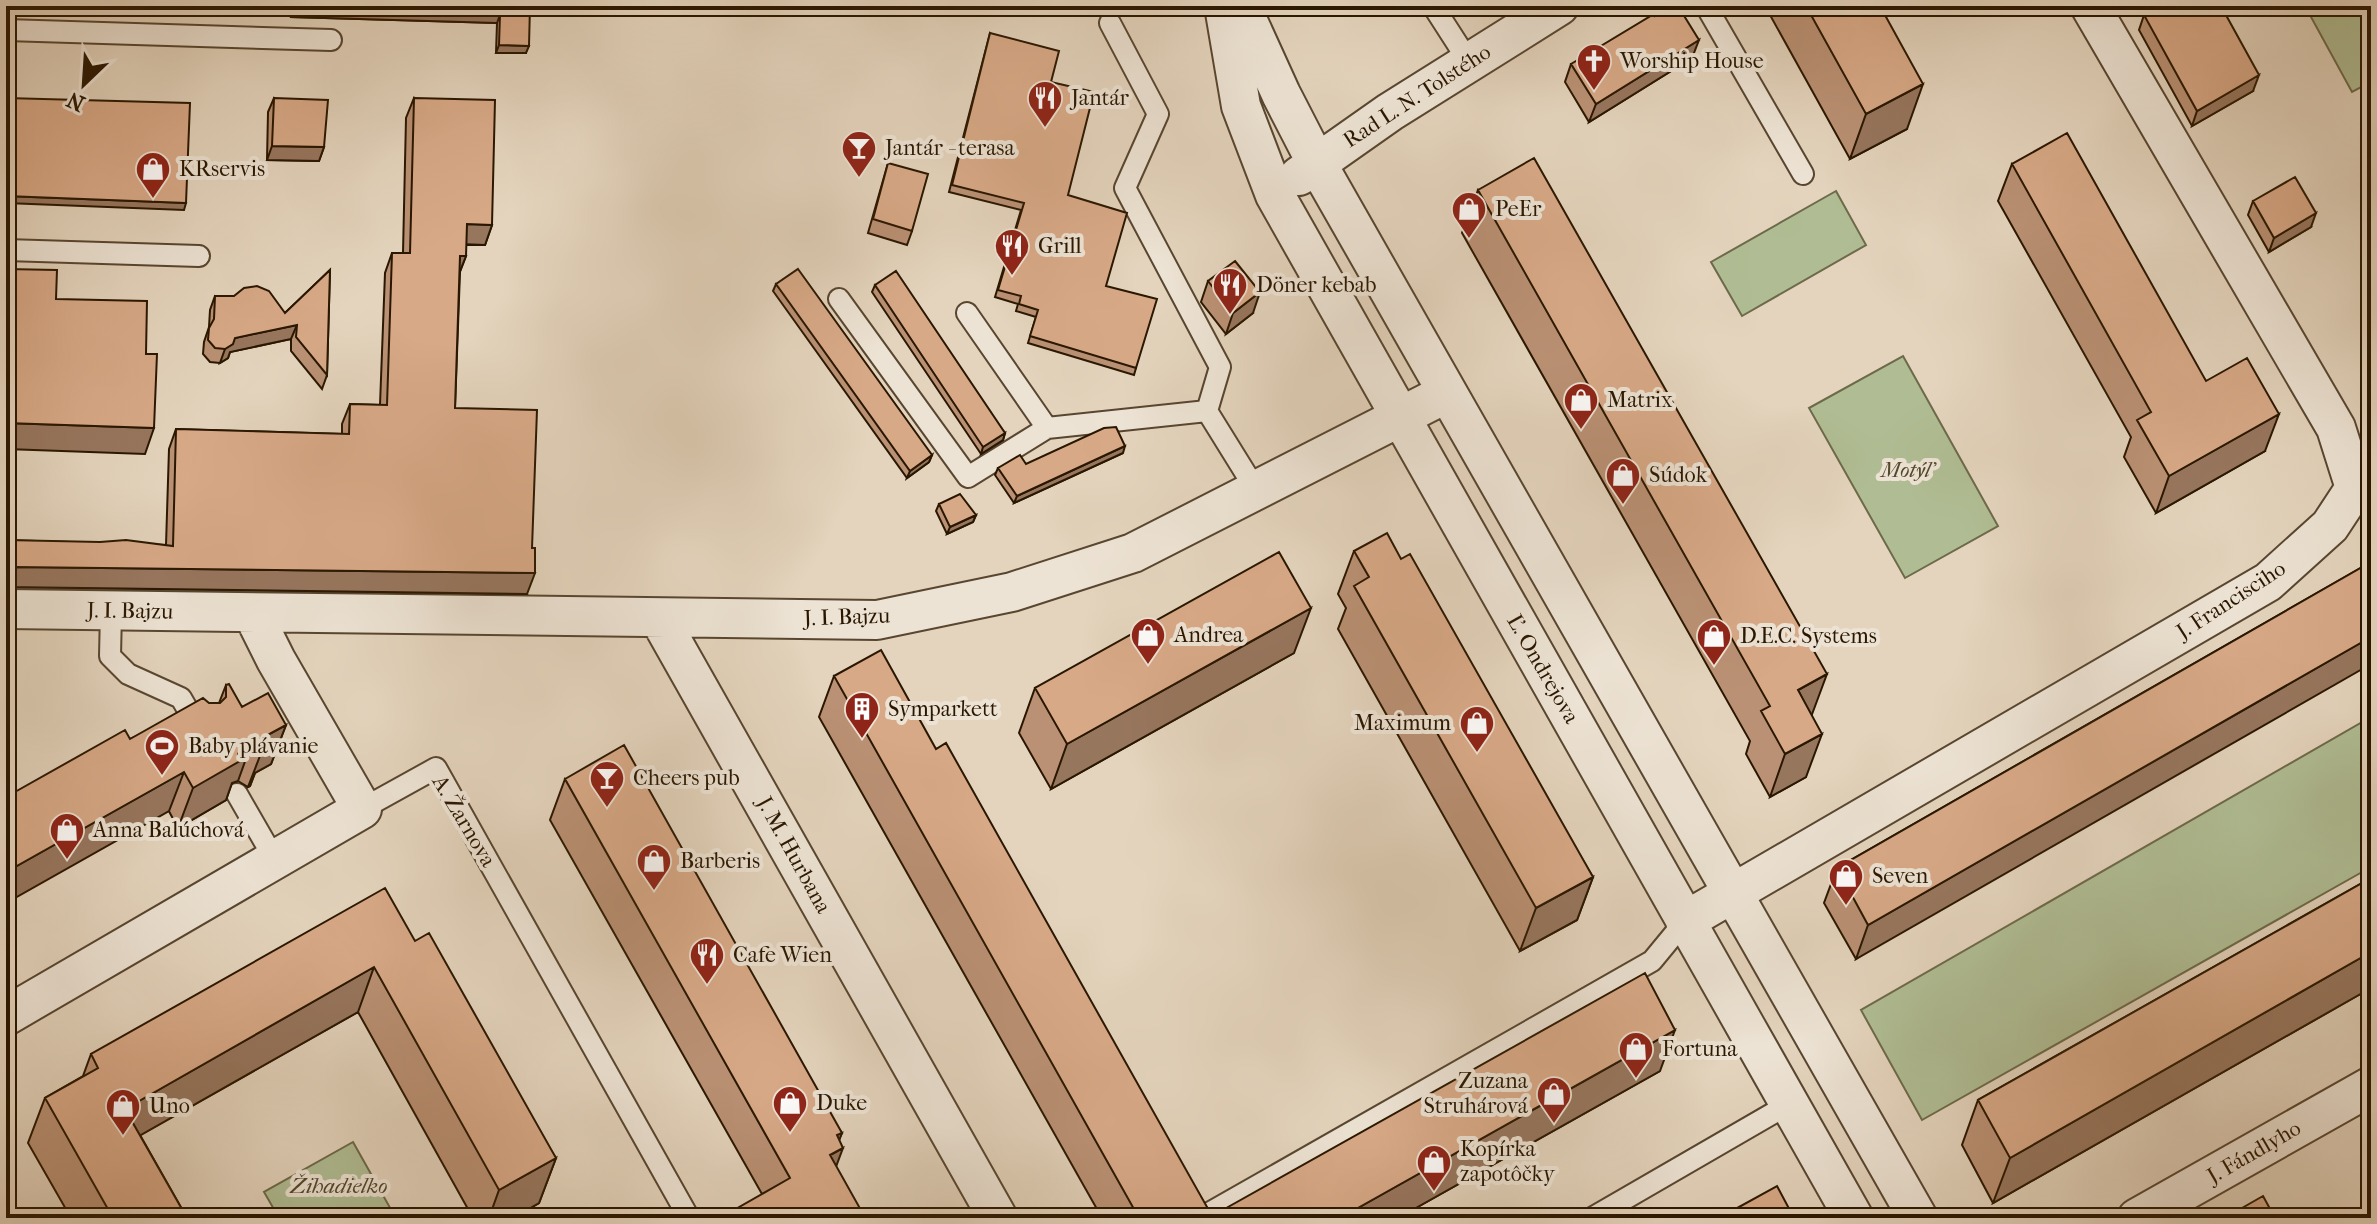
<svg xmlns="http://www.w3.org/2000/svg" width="2377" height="1224" font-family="'IM FELL French Canon',serif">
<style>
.green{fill:#b0bd94;stroke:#6d6a4a;stroke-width:2}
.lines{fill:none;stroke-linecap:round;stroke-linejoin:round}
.service-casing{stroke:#584630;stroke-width:24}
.minor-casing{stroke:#584630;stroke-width:42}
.service{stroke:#ede3d4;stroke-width:20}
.minor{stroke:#ede3d4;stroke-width:38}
.wall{fill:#ba9174;stroke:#2a1701;stroke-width:2}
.shaded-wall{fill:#97765e;stroke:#2a1701;stroke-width:2}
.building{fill:#d8a987;stroke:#2a1701;stroke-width:2}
.labels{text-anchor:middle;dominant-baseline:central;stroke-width:8;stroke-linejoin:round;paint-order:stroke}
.poi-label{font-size:22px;fill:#2a1701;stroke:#ede3d4;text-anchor:start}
.street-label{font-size:22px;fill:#2a1701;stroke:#ede3d4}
.park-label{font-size:22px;font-style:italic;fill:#52492d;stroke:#ede3d4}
</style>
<rect width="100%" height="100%" fill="#e4d4bd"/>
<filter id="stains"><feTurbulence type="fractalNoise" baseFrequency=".0025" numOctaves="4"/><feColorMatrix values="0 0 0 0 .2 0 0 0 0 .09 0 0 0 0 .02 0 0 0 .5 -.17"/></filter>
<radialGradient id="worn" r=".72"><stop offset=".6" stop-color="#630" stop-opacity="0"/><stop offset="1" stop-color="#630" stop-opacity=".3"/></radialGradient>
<path class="green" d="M2305,6H2371V82L2352,92Z
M1836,191L1866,245L1742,316L1711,262Z
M1903,356L1998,526L1905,578L1809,408Z
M2371,717V867L1922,1120L1861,1010Z
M353,1142L393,1213L384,1218H279L264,1192Z"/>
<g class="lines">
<g class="service-casing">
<path id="service" d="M1433,6L1469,62
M1706,6L1803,174
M1110,23L1158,114L1125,188L1220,367L1207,411L1256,490
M6,30L331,40
M6,250L199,256
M839,299L968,477L1047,428
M967,313L1047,428L1207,411
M2355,488L2371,452
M111,611L110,656L128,674L181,698L200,731
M237,794L275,860
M362,809L436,768L689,1218
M1211,1212L1652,961L1685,921
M1592,1218L1789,1104"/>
</g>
<g class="minor-casing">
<path id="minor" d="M1224,6L1241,106L1275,195L1854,1218
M1241,6L1281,94L1316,162L1918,1218
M1299,176L1390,112L1559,6
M6,609L877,620L1012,592L1133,553L1447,393
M659,618L998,1218
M1685,921L2268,582L2330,526L2355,488L2336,428L2090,6
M6,1016L362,809L276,660L253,614
M2137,1218L2371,1086"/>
</g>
<use href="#service" class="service"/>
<use href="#minor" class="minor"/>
</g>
<path class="wall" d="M291,6H530L526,53H496L497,23L291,17Z
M1765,6H1880L1907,129L1850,159Z
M2144,15L2253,91L2192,126L2139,30Z
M990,33L1051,82L1068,195L1106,286L1136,368L1134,375L1028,343L1036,317L1016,311L1018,304L995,297L1021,210L949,192Z
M1692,58L1589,122L1565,82L1571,64Z
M274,98L324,147L319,161L267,160L268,112Z
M414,98L492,225L485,245H466V256L460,272L455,408L527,594L6,587V540L166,545L169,449L176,429L342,434V424L350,404L380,405L385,273L392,253H403L406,118Z
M888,163L912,231L907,245L868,233Z
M2012,164L2206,381L2265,451L2156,513L2124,457L2131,437L1998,201Z
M1478,190L1812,716L1806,777L1770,797L1746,754L1750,741L1462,233Z
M2253,201L2311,227L2269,252L2248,215Z
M330,270L327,375L322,389L291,351V339L230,352L228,358L220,363L210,362L203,354L204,342L209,327L210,310L215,296L285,313Z
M1208,281L1253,313L1226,334L1201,302Z
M776,284L932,455L929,462L907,478L773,291Z
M875,285L1005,433L1003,440L981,454L872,292Z
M1123,453L1014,503L995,475L998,468Z
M939,504L976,515L973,522L947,534L936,511Z
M1354,551L1401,559L1593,877L1577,920L1520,951L1338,629L1346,608L1338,594Z
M2371,562L1856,959L1824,903L1837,868Z
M1294,653L1051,789L1019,733L1035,688Z
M834,676L936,749L1212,1216L1660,1071L1398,1218H1102L819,717Z
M226,685L242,707L286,725L271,764L255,773L250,786L248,787L238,781L232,783L226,800L178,828L130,739L209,703H219Z
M565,779L842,1133L839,1140L836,1166L762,1194L550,820Z
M2371,878V988L1993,1203L1962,1145L1978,1100Z
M415,941L556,1158L539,1203L513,1218H473L358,1012L140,1135L187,1218H71L28,1143L45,1098L83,1076L91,1054Z"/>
<path class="shaded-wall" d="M294,9L500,15L497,23L291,17Z
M1699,40L1692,58L1589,122L1596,104Z
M499,45L529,46L526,53H496Z
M2259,75L2253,91L2192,126L2197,111Z
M1923,84L1907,129L1850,159L1866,114Z
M272,146L324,147L319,161L267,160Z
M6,196L186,203L184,210L6,203Z
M2316,213L2311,227L2269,252L2274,238Z
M467,224L492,225L485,245L459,244Z
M460,256H466L458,276Z
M1260,292L1253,313L1226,334L1233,313Z
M297,325L291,339L230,352L228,358L220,363L225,349L235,338Z
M2279,414L2265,451L2156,513L2169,476Z
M6,423L154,428L145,454L6,449Z
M1005,433L1003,440L981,454L983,447Z
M1125,446L1123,453L1014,503L1017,496Z
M932,455L929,462L907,478L910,471Z
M976,515L973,522L947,534L950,527Z
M14,567L535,573L527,594L6,587V569Z
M1311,608L1294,653L1051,789L1067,744Z
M2371,637V664L1856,959L1868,925Z
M1827,674L1811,717L1798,690Z
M286,725L271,764L255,773L250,786L248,787L263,748L260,739Z
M1822,734L1806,777L1770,797L1785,754Z
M252,742L238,781L232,783L226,800L178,828L193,788L244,744Z
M184,772L169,811L6,903V872Z
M1593,877L1577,920L1520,951L1536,908Z
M2371,952V988L1993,1203L2010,1158Z
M374,967L358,1012L109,1153L125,1109Z
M1675,1030L1660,1071L1398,1218H1340Z
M842,1133L834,1153L843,1148L828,1188L816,1196L837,1135Z
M556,1158L539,1203L513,1218H489L499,1190Z
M862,1212L860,1218H851Z"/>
<path class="building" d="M294,6H530L529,46L499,45L500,15L294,9Z
M1670,6H1678L1699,40L1596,104L1571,64L1654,14L1655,16Z
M1806,6H1880L1923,84L1866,114Z
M2161,6H2221L2259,75L2197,111L2144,15Z
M990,33L1059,51L1051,82L1094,92L1068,195L1127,213L1106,286L1157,299L1136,368L1030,336L1038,310L1019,304L1021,296L998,290L1024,203L952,185Z
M6,98L190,103L186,203L6,196Z
M274,98L328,100L324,147L272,146Z
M414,98L495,100L492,225L467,224L466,256H460L455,408L537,410L532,548H535V573L14,567L6,569V540L100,542L126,540L173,546L176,429L349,434L350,404L387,405L392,253H410Z
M2067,133L2206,381L2247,358L2279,414L2169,476L2137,420L2151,412L2012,164Z
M1534,158L1827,674L1798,690L1822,734L1785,754L1761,711L1770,706L1478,190Z
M888,163L928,174L912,231L873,219Z
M2295,177L2316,213L2274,238L2253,201Z
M1235,261L1260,292L1233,313L1208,281Z
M6,269L57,270L56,299L147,301L146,354H157L154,428L6,423Z
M798,269L932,455L910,471L776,284Z
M330,270L327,375L296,337L297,325L235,338L233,344L225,349L215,348L208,340L209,328L214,319L215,296H234L244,288L257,286L269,291L285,313Z
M896,271L1005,433L983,447L875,285Z
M1116,427L1125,446L1017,496L998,468L1020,455L1026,464L1104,428Z
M960,494L976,515L950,527L939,504Z
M1387,533L1401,559L1410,554L1593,877L1536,908L1354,586L1369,577L1354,551Z
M1279,552L1311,608L1067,744L1035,688Z
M2371,562V637L1868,925L1837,868Z
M881,650L936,749L946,743L1212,1216L1645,973L1675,1030L1340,1218H1139L834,676Z
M229,684L242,707L268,693L286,725L260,739L265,747L263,748L252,742L244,744L238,754L240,761L193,788L184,772L6,872V797L125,730L130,739L203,698L209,703H220L226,697V685Z
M624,745L842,1133L837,1135L843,1148L830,1155L862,1212L851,1218H720L790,1178L565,779Z
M2371,878V952L2010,1158L1978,1100Z
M385,888L415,941L429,933L556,1158L499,1190L374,967L125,1109L187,1218H113L45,1098L98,1068L91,1054Z
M1777,1186L1794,1218H1719Z
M2263,1196L2275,1218H2228V1216Z"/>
<defs>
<g id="church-pin" transform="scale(1.8)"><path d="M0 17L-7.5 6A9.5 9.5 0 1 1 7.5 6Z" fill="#8f2418" stroke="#ede3d4"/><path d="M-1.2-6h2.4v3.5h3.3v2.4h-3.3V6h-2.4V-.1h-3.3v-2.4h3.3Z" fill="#fff"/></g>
<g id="restaurant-pin" transform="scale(1.8)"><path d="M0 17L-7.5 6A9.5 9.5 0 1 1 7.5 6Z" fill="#8f2418" stroke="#ede3d4"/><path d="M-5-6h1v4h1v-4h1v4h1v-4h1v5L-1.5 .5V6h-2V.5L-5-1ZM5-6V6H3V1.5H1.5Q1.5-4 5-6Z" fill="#fff"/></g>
<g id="bar-pin" transform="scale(1.8)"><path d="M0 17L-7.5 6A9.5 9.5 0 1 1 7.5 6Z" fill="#8f2418" stroke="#ede3d4"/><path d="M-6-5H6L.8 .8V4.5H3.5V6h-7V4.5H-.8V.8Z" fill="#fff"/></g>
<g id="shop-pin" transform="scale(1.8)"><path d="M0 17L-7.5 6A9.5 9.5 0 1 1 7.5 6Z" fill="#8f2418" stroke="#ede3d4"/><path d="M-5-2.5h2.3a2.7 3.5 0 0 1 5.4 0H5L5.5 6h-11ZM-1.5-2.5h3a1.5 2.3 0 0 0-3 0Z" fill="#fff"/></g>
<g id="building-pin" transform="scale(1.8)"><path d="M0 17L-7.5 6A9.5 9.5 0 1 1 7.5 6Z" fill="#8f2418" stroke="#ede3d4"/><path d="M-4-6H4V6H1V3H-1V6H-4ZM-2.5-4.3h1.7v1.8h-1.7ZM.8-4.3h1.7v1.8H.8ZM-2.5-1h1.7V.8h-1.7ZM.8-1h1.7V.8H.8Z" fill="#fff"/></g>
<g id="stadium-pin" transform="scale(1.8)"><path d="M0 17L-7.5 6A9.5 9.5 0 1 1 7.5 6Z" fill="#8f2418" stroke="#ede3d4"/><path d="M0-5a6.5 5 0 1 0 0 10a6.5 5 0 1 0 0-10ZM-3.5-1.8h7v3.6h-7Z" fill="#fff"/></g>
</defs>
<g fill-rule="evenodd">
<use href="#church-pin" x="1594" y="61"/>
<use href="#restaurant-pin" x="1045" y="98"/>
<use href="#bar-pin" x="859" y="148"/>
<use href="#shop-pin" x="153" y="169"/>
<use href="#shop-pin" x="1469" y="209"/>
<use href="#restaurant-pin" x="1012" y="246"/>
<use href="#restaurant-pin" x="1230" y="285"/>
<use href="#shop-pin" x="1581" y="400"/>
<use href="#shop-pin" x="1623" y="475"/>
<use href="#shop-pin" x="1148" y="635"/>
<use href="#shop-pin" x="1714" y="636"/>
<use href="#building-pin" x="862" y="709"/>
<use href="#shop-pin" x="1477" y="723"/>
<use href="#stadium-pin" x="162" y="746"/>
<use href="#bar-pin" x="607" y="778"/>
<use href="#shop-pin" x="67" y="830"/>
<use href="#shop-pin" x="654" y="861"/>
<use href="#shop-pin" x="1846" y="876"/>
<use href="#restaurant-pin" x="707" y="955"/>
<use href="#shop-pin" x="1636" y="1049"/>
<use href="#shop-pin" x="1554" y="1094"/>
<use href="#shop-pin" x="790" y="1103"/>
<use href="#shop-pin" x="123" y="1106"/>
<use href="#shop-pin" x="1434" y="1162"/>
</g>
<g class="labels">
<g class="poi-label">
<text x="1620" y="61">Worship House</text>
<text x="1071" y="98">Jantár</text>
<text x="885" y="148">Jantár - terasa</text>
<text x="179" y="169">KRservis</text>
<text x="1495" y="209">PeEr</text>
<text x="1038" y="246">Grill</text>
<text x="1256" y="285">Döner kebab</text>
<text x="1607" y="400">Matrix</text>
<text x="1649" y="475">Súdok</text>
<text x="1174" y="635">Andrea</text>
<text x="1740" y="636">D.E.C. Systems</text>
<text x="888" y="709">Symparkett</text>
<text x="1451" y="723" text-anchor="end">Maximum</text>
<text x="188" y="746">Baby plávanie</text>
<text x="633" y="778">Cheers pub</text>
<text x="93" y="830">Anna Balúchová</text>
<text x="680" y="861">Barberis</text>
<text x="1872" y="876">Seven</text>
<text x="733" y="955">Cafe Wien</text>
<text x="1662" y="1049">Fortuna</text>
<text x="1528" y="1081" text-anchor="end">Zuzana<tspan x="1528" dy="25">Struhárová</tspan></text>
<text x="816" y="1103">Duke</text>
<text x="149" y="1106">Uno</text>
<text x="1460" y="1149">Kopírka<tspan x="1460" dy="25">zapotôčky</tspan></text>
</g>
<g class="street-label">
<text transform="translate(1417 96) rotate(-33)">Rad L. N. Tolstého</text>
<text transform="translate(2231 600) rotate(-33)">J. Francisciho</text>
<text transform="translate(130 611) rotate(1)">J. I. Bajzu</text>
<text transform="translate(847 617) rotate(-2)">J. I. Bajzu</text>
<text transform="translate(1543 669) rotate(60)">Ľ. Ondrejova</text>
<text transform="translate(464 821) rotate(59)">A. Žarnova</text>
<text transform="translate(794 855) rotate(61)">J. M. Hurbana</text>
<text transform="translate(2254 1152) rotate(-30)">J. Fándlyho</text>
</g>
<g class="park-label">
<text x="1906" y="470">Motýľ</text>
<text x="339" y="1186">Žihadielko</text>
</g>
</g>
<rect width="2377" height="1224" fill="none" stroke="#e4d4bd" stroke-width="32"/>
<rect x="8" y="8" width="2361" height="1208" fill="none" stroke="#2a1701" stroke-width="4"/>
<rect x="16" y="16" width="2345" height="1192" fill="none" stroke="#2a1701" stroke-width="2"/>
<g transform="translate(84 84) rotate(205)" stroke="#ede3d4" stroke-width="6" paint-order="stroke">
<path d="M0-6L14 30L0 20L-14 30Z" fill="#2a1701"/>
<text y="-12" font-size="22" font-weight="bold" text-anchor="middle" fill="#2a1701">N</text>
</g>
<rect width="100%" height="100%" filter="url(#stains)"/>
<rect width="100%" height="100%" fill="url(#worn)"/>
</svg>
